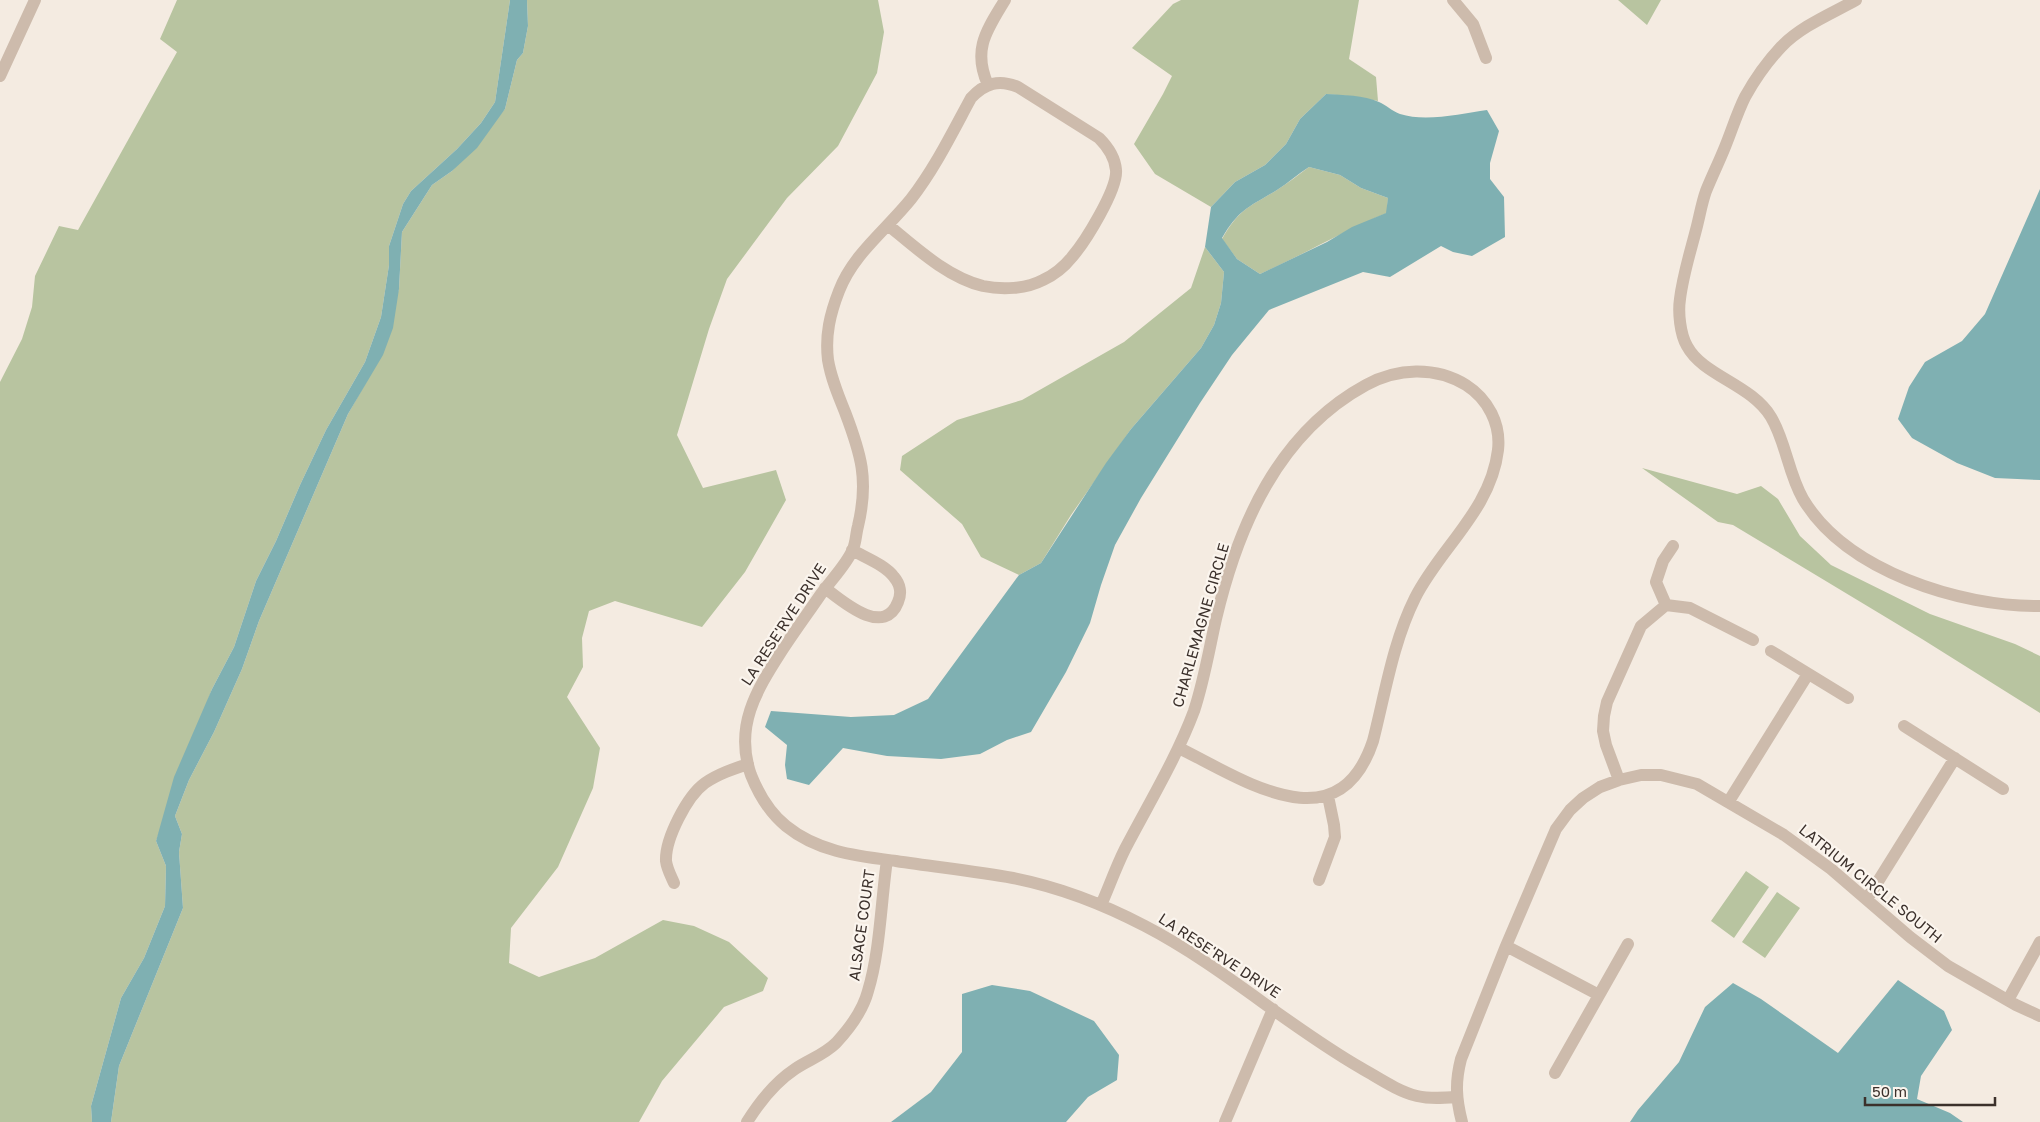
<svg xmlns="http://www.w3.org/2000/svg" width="2040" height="1122" font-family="'Golos Text',sans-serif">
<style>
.green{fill:#b8c4a0}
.water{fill:#7fb0b2;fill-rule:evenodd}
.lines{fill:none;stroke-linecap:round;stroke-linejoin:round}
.minor{stroke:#cdbbac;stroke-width:12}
.tertiary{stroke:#cdbbac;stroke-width:12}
.labels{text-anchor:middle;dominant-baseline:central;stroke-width:4.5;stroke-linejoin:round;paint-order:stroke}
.street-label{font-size:15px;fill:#3b302b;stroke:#fbf5ee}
</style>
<rect width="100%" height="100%" fill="#f4ebe1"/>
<path class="green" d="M177,0H510L495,102L481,123L457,149L411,191L403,204L389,246V265L381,317L365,362L326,430L300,485L276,541L256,581L234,647L212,689L156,841L166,866L165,906L144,958L121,998L91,1106L92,1122H0V382L22,339L32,307L35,276L59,226L78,230L177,52L160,39Z
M527,0H878L884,32L877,73L838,146L787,198L727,279L709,329L677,435L703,488L776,470L786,500L745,572L702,627L615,601L589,611L582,638L583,667L567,697L600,748L593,788L558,867L511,928L509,963L539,977L595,958L663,920L694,926L729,942L768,978L763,991L724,1007L662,1081L639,1122H111L119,1066L183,908L179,852L182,834L175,816L189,780L214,732L242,669L259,621L348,414L364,386L399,289L402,232L432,185L452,171L505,109L517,60L523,53L528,26Z
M1181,0H1359L1349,59L1376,77L1378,101L1348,96L1326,94L1300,119L1286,144L1265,165L1235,182L1211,207L1155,174L1134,144L1163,94L1172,76L1132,48L1173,4Z
M1618,0H1661L1647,25Z
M1309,167L1340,175L1361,188L1388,198L1387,213C1343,231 1303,255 1260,274L1237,259L1222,239C1239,209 1249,207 1277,190C1288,183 1298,175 1309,167Z
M1205,247L1224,272L1221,303L1214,325L1201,348L1131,429L1071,515L1041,563L1019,575L981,557L962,524L900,470L902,456L957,420L1022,400L1124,342L1191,288Z
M1642,468L1737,494L1761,486L1778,499L1800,536L1831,565L1930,614L2015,644L2040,656V713L1922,639L1733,525L1718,522Z
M1746,871L1769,887L1734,938L1711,921Z
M1777,892L1800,908L1765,958L1742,942Z"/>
<path class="water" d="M510,0H527L528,26L523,53L517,60L505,109L477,148L452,171L432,185L402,232L399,289L393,328L383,355L348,414L259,621L242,669L214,732L189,780L175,816L182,834L179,852L183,908L119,1066L111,1122H92L91,1106L121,998L144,958L165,906L166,866L156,841L174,777L212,689L234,647L256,581L276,541L300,485L326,430L365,362L381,317L389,265V246L403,204L411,191L457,149L481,123L495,102Z
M1326,94C1343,95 1364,95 1379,102C1386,105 1392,111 1400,114C1425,122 1461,114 1487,110L1499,131L1490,163V179L1504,197L1505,237L1472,256L1453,252L1441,246L1390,277L1363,272L1269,310L1232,355L1200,403L1141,498L1115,545L1101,585L1090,623L1066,672L1031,732L1007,740L980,754L941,759L887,756L843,748L809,785L787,779L785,765L787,745L765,727L771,711L851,717L894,715L928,699L1019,575L1041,563L1106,463L1131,429L1201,348L1214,325L1221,303L1224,272L1205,247L1211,207L1235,182L1265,165L1286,144L1300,119ZM1309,167L1340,175L1361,188L1388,198L1386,213L1352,227L1327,242L1260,274L1237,259L1222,238C1239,209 1249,207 1277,190C1288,183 1298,174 1309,167Z
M2040,189V480L1995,478L1957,463L1912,438L1898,419L1909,387L1925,362L1962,341L1985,314Z
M1898,980L1944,1011L1952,1030L1921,1076L1917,1099L1950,1113L1963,1122H1630L1638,1110L1679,1062L1705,1007L1733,983L1761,999L1838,1053Z
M992,985L1030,991L1094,1021L1119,1055L1117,1080L1088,1097L1066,1122H891L931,1092L962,1052V994Z"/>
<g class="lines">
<path class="minor" d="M1453,0L1473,24L1486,58
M1856,0C1831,14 1801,26 1781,47C1767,62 1755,79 1745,97C1737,113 1732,130 1725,147C1719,162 1712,176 1706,191C1702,202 1700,214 1697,226C1691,250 1683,274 1680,299C1678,312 1680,334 1687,346C1703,376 1751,384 1771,417C1786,442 1788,473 1803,499C1846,571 1960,607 2040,606
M988,85C972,49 987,30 1005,0
M888,225C916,248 947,277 983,286C1002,290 1026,289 1043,280C1054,275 1064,267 1072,257C1085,242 1118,189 1116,170C1115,157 1108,147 1099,138L1018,87C999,79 985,83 971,98C952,133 935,168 911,199C887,229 853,254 839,291C830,314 825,335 828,360C831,378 838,395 845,412C861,454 869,480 858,526C856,533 856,542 853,549C847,564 831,580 821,594C808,613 794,632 781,652C756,691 734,727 751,775C759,795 770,813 786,826C818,852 857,856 896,861C935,867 974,871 1013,878C1059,887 1103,904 1145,926C1222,966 1286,1025 1361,1068C1379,1078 1397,1091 1417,1096C1430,1099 1443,1098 1456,1097
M825,588C842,601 884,638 898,602C902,593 900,584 894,577C885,565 866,558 852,550
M1666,605L1690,608L1753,640
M1771,651L1848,698
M1904,726L2003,789
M1619,780L1606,745L1603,731L1604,716L1607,702L1641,626L1666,605L1656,582L1663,561L1673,546
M1729,801L1808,674
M1319,880L1335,837L1334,825L1328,796
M674,883C671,876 667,869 666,861C665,839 687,796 705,783C718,774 733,769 748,764
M1867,899L1955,758
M1101,905C1109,887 1116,867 1125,849C1149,803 1176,759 1194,711C1204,681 1209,650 1216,619C1238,526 1278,433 1366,385C1397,368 1435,366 1466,385C1488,399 1501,424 1498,450C1491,510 1440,548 1415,598C1393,642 1385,694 1373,741C1338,846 1244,780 1179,748
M1506,946L1599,995
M2008,1000L2040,942
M1555,1073L1628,944
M747,1122C760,1101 774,1083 795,1069C808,1060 824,1055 836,1043C849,1029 863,1010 868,991C880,952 881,902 887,860
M1225,1122L1273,1009
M1462,1122C1456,1099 1455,1082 1461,1059L1506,946L1556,829L1570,810L1583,798L1600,787L1619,780L1641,775H1661L1697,784L1784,835L1831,869L1910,937L1948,966L2016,1005L2040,1016"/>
<path class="tertiary" d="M0,76L35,0"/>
</g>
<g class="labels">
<g class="street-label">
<text transform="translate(783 624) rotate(-57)">LA RESE'RVE DRIVE</text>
<text transform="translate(1200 625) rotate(-74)">CHARLEMAGNE CIRCLE</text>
<text transform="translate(1871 883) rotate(39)">LATRIUM CIRCLE SOUTH</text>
<text transform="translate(861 925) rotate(-82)">ALSACE COURT</text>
<text transform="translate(1220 955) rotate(33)">LA RESE'RVE DRIVE</text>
</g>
</g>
<path d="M1865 1097v8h130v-8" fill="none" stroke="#3b302b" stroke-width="2.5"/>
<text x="1872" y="1097" font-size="15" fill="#3b302b" stroke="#fbf5ee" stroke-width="4" paint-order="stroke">50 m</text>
</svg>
